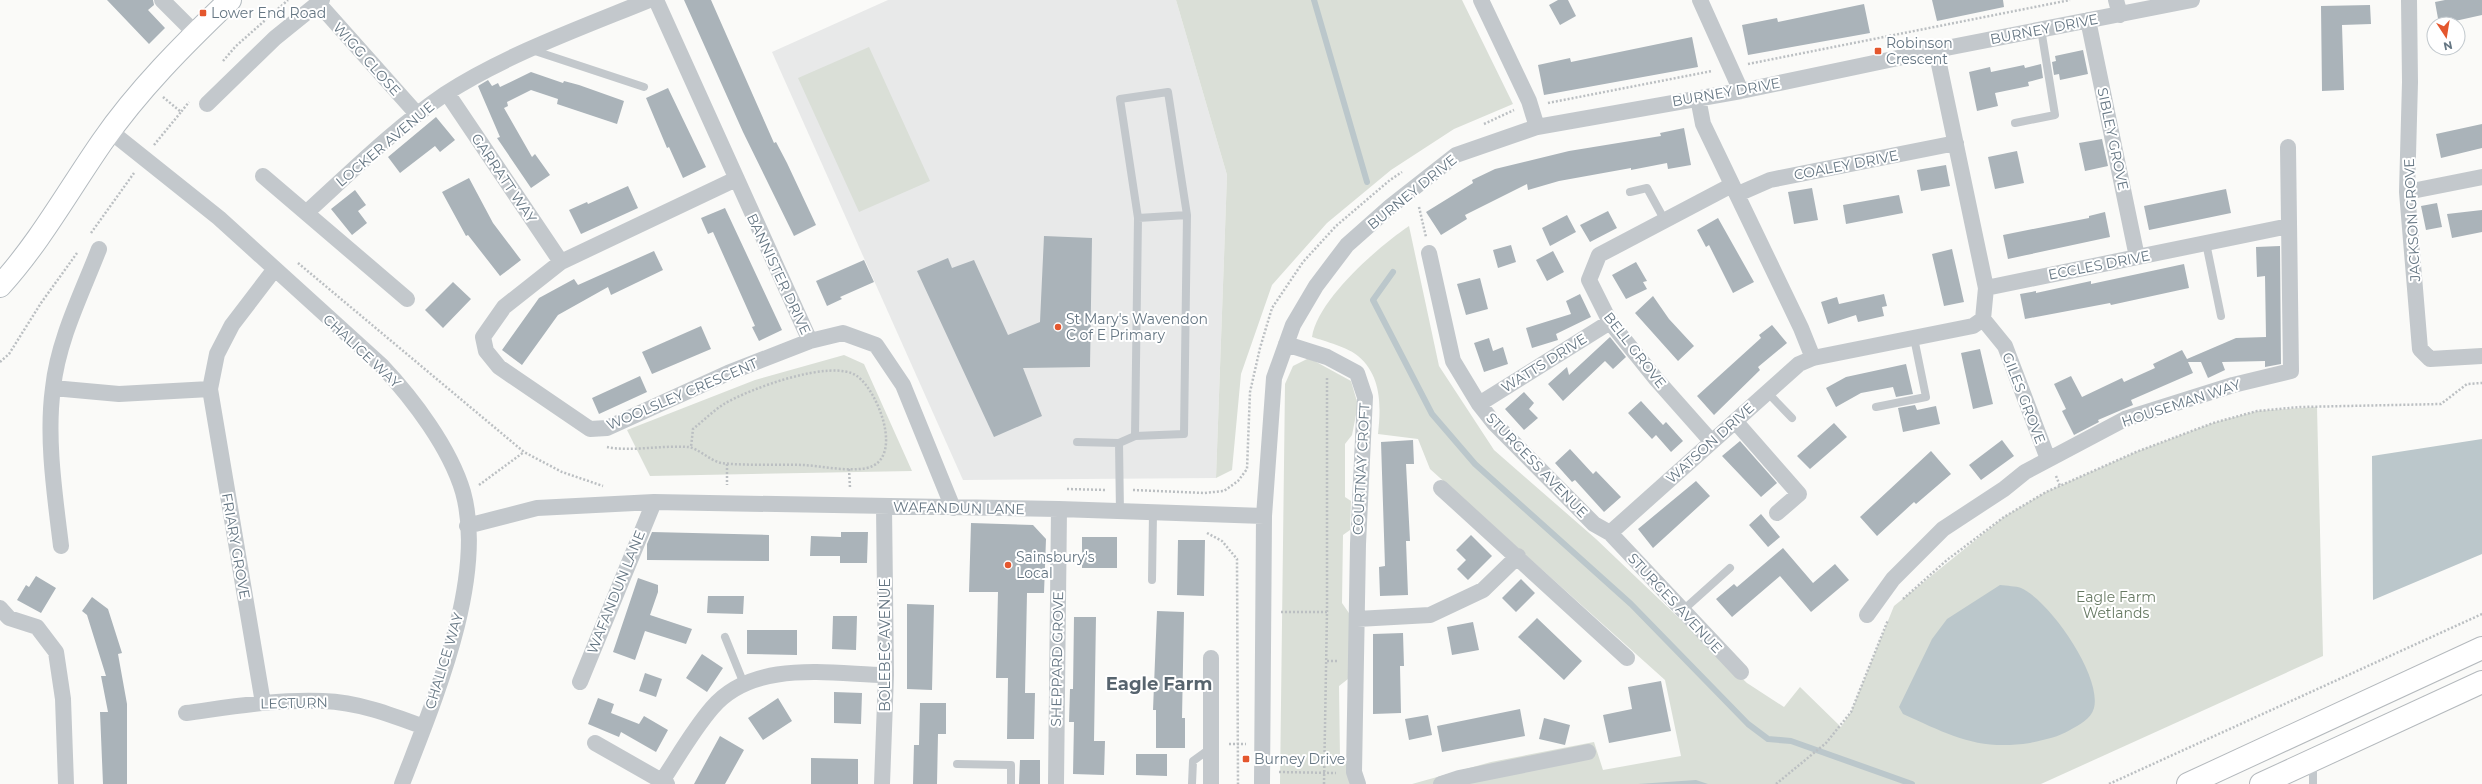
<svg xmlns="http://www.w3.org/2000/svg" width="2482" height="784" font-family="Montserrat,sans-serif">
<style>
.built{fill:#e8e9e9}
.green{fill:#dadfd7}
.water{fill:#bbc7cb}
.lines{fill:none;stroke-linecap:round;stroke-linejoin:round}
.stream{stroke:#bbc7cb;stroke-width:6}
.building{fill:#aab3b9}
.secondary-casing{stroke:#b3babf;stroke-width:24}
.highway-casing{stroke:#b4b9bd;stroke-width:24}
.path{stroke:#bbbfc2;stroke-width:2.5;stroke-dasharray:2 2;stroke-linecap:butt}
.lane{stroke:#c3c8cc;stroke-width:8}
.street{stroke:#c3c8cc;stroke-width:16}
.secondary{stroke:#fff;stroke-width:22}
.highway{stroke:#fff;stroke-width:22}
.poi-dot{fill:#e4572e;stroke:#fff;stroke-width:1.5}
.labels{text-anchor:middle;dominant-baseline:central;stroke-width:4;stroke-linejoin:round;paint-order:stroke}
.poi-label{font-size:14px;fill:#657683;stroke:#fff;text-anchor:start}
.street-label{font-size:14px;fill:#657683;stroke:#fff}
.park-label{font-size:14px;fill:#687a64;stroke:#fff}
.district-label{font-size:18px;font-weight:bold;fill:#57646e;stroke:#fff}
</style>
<rect width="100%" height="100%" fill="#fafaf8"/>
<path class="built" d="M888,0H1176L1227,175L1216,478L963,480L772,52Z"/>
<path class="green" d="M1176,0H1462L1513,104L1454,129L1391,170L1327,223L1272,285L1241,374L1232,470L1216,478L1227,175Z
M869,47L930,181L859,212L798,78Z
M1409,226L1439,366L1494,450L1596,539L1747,683L1784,707L1800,687L1841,727L1851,712L1894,606L2004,517L2046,492L2136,452L2213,423L2257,411L2317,407L2323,656L2041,784H1412L1491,762L1594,742L1603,770L1681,756L1665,680L1430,469L1418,439L1378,434C1381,407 1382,376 1358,356C1349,348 1325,341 1312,337C1318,299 1378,247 1409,226Z
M844,355L864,364L912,471L650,476L627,430L755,380Z
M1309,358L1351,381L1358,405L1352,435L1345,444V497L1351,501L1350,530L1343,535L1342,603L1351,616L1348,679L1339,686L1340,758L1348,765L1350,784H1280L1285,384L1293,366Z"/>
<path class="water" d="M2482,439V554L2373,600L2372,456Z
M2000,585C2007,586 2016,586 2021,588C2050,601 2102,676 2094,708C2091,719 2079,725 2070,730C2059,737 2043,740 2030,743C1977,751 1950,735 1903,714L1899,707L1932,639L1947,619Z
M1696,780L1708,784H1638Z"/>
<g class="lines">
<path class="stream" d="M1314,0L1367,182
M1393,272L1373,300L1432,414L1475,464L1631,604L1748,724L1768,739L1791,741L1912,784"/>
</g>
<path class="building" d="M107,0H153L154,5L148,10L165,28L149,44Z
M684,0H711L774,143L776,142L787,163L816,225L794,236L743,132Z
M1558,0H1568L1576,16L1560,25L1549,5Z
M1932,0H2003L2004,7L1937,21Z
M2445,0H2482V15L2455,21L2456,24H2439L2435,2Z
M1864,4L1870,33L1748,55L1742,25L1777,18L1778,22Z
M2370,5L2371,24L2342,25L2344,90L2322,91L2321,6Z
M1692,37L1698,67L1544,95L1538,65L1570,58L1571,62Z
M2083,50L2088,74L2060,80L2059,74L2054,75L2052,62L2056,61L2055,56Z
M2041,64L2043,78L2028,82L2029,86L1995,93L1998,106L1977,111L1969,72L1990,67L1991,72L2024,65L2025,68Z
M531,72L563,83L564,81L579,85L624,101L617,124L557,104L558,99L531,90L507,102L508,106L504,108L532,157L535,154L550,175L531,188L497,138L500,137L478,86L488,80L492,86L498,83L500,87Z
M668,88L706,167L683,178L669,147L667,148L646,98Z
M436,117L455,140L440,152L435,146L400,173L388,157Z
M2482,124V148L2441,158L2436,134Z
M1684,128L1691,165L1668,169L1667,163L1631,170V168L1559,181L1528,190L1527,184L1465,215L1467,219L1441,235L1426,212L1473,183L1472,180L1495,169L1569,151L1661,136L1660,133Z
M2102,139L2108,166L2085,171L2079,143Z
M2017,151L2024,183L1995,189L1988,157Z
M1946,165L1950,186L1921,191L1917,170Z
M469,178L493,223L521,260L500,276L468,235L466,236L442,192Z
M628,186L638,208L581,234L569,210L587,202L588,204Z
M1812,188L1818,220L1794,224L1788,192Z
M2226,189L2231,213L2149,230L2144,206Z
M355,190L366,205L358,211L367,223L352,235L331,209Z
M1899,195L1903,213L1846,224L1843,205Z
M2437,203L2442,227L2426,230L2421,206Z
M725,208L782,330L759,341L752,327L755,326L713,232L708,234L701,218Z
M2482,210V232L2452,238L2447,214Z
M1608,211L1617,228L1590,242L1580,225Z
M2105,212L2110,237L2008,259L2003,235L2089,218V216Z
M1567,215L1576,232L1550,246L1542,228Z
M1718,218L1754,282L1733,293L1709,245L1706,247L1697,230Z
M1044,236L1092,238L1090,367L1023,368L1042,416L994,437L917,271L948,258L952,268L974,260L1008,335L1040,322Z
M1511,245L1516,262L1498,268L1493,250Z
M2280,246L2281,364L2265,367V361L2222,362L2225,370L2208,378L2201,362H2188L2193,373L2131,400L2133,405L2098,420L2099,422L2074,435L2062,411L2066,409L2054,384L2071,376L2082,397L2122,378L2124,382L2155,368L2153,364L2182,350L2187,359L2236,338L2266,337L2265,276L2257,277L2256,247Z
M1952,249L1964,302L1944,306L1932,254Z
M654,251L663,270L611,295L608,287L558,315L522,365L502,350L539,298L574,279L578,285Z
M1553,251L1564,272L1547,281L1536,260Z
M864,260L874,282L840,297L842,299L827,306L816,281Z
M1636,262L1647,281L1643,282L1647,289L1626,299L1612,275Z
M2184,264L2189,288L2111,305L2110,303L2025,319L2020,294L2036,291V293L2091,281V284Z
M1480,278L1488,309L1466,315L1457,284Z
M453,282L471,299L443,328L425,310Z
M1580,294L1591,317L1556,334L1558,340L1532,348L1526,328L1571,314L1566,301Z
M1884,294L1887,306L1882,307L1884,316L1858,322L1856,315L1828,324L1821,302L1837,297L1839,304Z
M1653,296L1669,319L1694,346L1678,361L1635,313Z
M1772,325L1787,343L1758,367L1760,370L1714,415L1697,396L1761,338L1759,335Z
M701,326L711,349L652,374L642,352Z
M1610,337L1626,357L1613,369L1605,361L1563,401L1548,384L1567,367L1569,375Z
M1489,338L1493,351L1503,347L1508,364L1484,372L1474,343Z
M1980,349L1993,404L1973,409L1961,353Z
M1906,364L1913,394L1896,397L1893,387L1861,393L1836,407L1826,388L1846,377Z
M640,376L647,392L599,414L592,398Z
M1524,392L1534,403L1529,409L1538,418L1524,430L1505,409Z
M1641,401L1663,425L1666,422L1683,441L1671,452L1656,435L1652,439L1628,413Z
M1915,405L1917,410L1936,406L1940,424L1903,432L1898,408Z
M1834,423L1847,437L1810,469L1797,456Z
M1413,440L1414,464H1406L1410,541H1406L1408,595L1380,596L1379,567L1385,566L1381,442Z
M2002,440L2014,456L1981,480L1969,465Z
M1740,441L1777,483L1761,497L1722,456Z
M1570,449L1593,474L1596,471L1621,497L1604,512L1575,480L1572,482L1555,463Z
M1931,451L1951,474L1916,504L1914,502L1877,536L1860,517Z
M1696,481L1710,496L1653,548L1638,529Z
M1761,514L1780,537L1768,547L1749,525Z
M971,523L1033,525L1046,539L1044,593H1027L1025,693H1035L1034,739H1007L1008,678H996L998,592H969Z
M652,532L769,535V561L647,560V544Z
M841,532H868L867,563H840V556H810L811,536L841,537Z
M1471,535L1492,556L1468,580L1457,569L1466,560L1456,550Z
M1082,537H1117V568H1082Z
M1178,540H1205L1204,596L1177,595Z
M1783,548L1813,583L1835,564L1849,580L1811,612L1780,576L1732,617L1716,599L1734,584L1737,587Z
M36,576L56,588L41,613L17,600L26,585L29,587Z
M638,578L658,585V592L650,615L692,629L686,644L645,631L635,660L613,652Z
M1521,579L1535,593L1516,612L1502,598Z
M708,596H744L743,614L707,613Z
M92,597L108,609L122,653L118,654L127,704V784H103L100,712H108L101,676H106L87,615L82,611Z
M907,604L934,605L932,690L907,689Z
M1157,611L1184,612L1182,718H1185V748H1156V710H1153Z
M833,616H857L856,650L832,649Z
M1074,617H1096L1094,741H1105L1104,775L1073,774L1074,722H1069L1070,689H1073Z
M1537,618L1582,661L1564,680L1518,637Z
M1473,622L1479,650L1452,655L1447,627Z
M747,630H797V655L747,654Z
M1403,633L1404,666H1400L1401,713L1373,714V634Z
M702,654L723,668L707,692L686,678Z
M645,673L662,679L656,697L639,691Z
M1661,681L1671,731L1609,743L1603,715L1632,709L1628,687Z
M834,692L862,693L861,724L834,723Z
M598,698L614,704L611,713L639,724L644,716L668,730L656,752L621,732L619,737L588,724Z
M778,698L792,721L763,740L748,718Z
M920,703H946V734H938L937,784H913L914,745H919Z
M1520,709L1525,736L1442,752L1437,726Z
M1428,715L1432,735L1409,740L1405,719Z
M1544,718L1570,725L1565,745L1539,739Z
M720,736L744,750L725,784H694Z
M1136,754H1167V776L1136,775Z
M811,758L858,759V784H811Z
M1020,760H1040V784H1019Z"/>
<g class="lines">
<g class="secondary-casing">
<path id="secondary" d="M0,286C40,242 68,191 102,142C138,90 184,44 230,0"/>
</g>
<g class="highway-casing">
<path id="highway" d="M2188,784L2482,648
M2261,784L2482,682"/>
</g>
<path class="path" d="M223,61L236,46L288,0
M1748,64L2070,0
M163,97L181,112L189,102
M1548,103L1712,71
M1484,124L1514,110
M154,145L181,112
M1419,207L1426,237
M91,233L134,173
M298,263L524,452L562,472L603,486
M0,362L9,354L41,303L77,253
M607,447C631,452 662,445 688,447C698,448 709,460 721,463C748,466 776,464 803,465C823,466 847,472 867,468C905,459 878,391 857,376C832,358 749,389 724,404C713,411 703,421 693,429L691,447
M727,464V485
M849,469L850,488
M2056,476L2060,486
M479,485L524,452
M1067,489L1106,490
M1133,490L1204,493L1224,491L1238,481L1247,469L1250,392L1260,348L1272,308L1303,262L1336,226L1390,180L1402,172
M1207,533L1222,541L1237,559L1238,784
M1903,599L1947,560L2004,517L2046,492L2136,452L2213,423L2257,411L2300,407L2441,404L2467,384L2482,383
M1281,612H1327L1324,784
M1327,612V377
M1327,661H1338
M1229,744H1246
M1279,772L1336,773
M1776,784L1826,743L1851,712L1888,620
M2109,784L2482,614"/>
<path class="lane" d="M532,50L644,87
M2015,123L2055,115L2041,29
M1630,192L1647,188L1664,219
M1138,218L1187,215
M2206,243L2221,316
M1767,392L1792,418
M1876,407L1926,397L1914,338
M1077,442L1119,443L1135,436L1184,434L1187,215L1168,92L1120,99L1138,218L1135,436
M1119,443L1120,513
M1152,580L1153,513
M1682,611L1730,568
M725,637L744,684
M2313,761V784
M957,764L1011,765V784
M1192,784L1193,761L1211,748"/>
<path class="street" d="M162,0L195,33
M656,0L810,341
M1481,0L1529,101L1537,127
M1700,0L1741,91
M2116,0L2120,15
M2409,0L2410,82L2407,192L2420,349L2430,359L2482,356
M318,3L417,114
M2088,20L2137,257
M447,93L561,262
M1698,98L1703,124L1801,328L1813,358
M207,104L275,38L322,0
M110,131L219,218L382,366C413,399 450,448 463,492C487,579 433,703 402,784
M263,176L407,299
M736,179L561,262L504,307L483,337L486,351L499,367L590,429L607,428L728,373L810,341L843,333L876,345L903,385L953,508
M2407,192L2482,177
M1738,194L1770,180L1956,143
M307,212C351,172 395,128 445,94C505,55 583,27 649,0
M1429,253L1453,361L1479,404L1494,423L1594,524L1610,533L1741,672
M1986,288L2289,226
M1983,319L2005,346L2048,459
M1286,344L1327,357L1357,373L1365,397L1358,544L1354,772L1358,784
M53,388L119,394L210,389
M1479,404L1610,322
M1735,421L1799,494L1777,513
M1711,441L1656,379L1610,322L1589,280L1599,255L1732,185
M1441,488L1627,658
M467,526L537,508L654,502
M1610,533L1799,364L1813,358L1973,326L1983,319L1986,288L1936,50
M61,546C55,496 46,438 53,388C58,340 82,293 99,249
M0,608L9,618L37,627L56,652L63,699L66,784
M1867,615L1893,579L1943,529L2004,489L2025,472L2125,419L2233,385L2291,371L2288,147
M1357,619L1430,615L1483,590L1518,556
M1211,658V784
M580,682L654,502L1059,509L1264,516
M263,703L210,389L217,354L232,325L274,270
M186,713C231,707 277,699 323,701C358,702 392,715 424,727
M595,743L667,784
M662,781C678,757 693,730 712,708C753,659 830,674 886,675
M882,784L886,675L884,507
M1056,784L1059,509
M1262,784L1264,516L1274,378L1293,325L1316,286L1347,245L1391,206L1456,155L1537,127L1741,91L1936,50L2192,0
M1441,784L1459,778L1588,752"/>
<use href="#secondary" class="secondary"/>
<use href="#highway" class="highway"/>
</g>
<g class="poi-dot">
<rect x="199" y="9" width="8" height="8" rx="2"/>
<rect x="1874" y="47" width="8" height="8" rx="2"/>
<circle cx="1058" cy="327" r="4"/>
<circle cx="1008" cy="565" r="4"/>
<rect x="1242" y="755" width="8" height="8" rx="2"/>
</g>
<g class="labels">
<g class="poi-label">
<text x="211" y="13">Lower End Road</text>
<text x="1886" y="43">Robinson<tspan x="1886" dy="16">Crescent</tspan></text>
<text x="1066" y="319">St Mary's Wavendon<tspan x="1066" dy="16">C of E Primary</tspan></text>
<text x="1016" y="557">Sainsbury's<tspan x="1016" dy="16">Local</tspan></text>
<text x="1254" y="759">Burney Drive</text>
</g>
<g class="street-label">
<text transform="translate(2044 29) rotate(-11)">BURNEY DRIVE</text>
<text transform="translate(367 59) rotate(48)">WIGG CLOSE</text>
<text transform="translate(1726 92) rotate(-10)">BURNEY DRIVE</text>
<text transform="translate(2113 139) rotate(78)">SIBLEY GROVE</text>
<text transform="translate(385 144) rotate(-40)">LOCKER AVENUE</text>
<text transform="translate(1846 165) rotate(-11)">COALEY DRIVE</text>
<text transform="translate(504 178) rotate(56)">GARRATT WAY</text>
<text transform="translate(1412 192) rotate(-39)">BURNEY DRIVE</text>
<text transform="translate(2412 220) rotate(-93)">JACKSON GROVE</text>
<text transform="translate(2099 265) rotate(-11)">ECCLES DRIVE</text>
<text transform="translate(779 274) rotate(65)">BANNISTER DRIVE</text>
<text transform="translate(1635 350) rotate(52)">BELL GROVE</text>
<text transform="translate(362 351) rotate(43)">CHALICE WAY</text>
<text transform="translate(1544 363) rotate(-32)">WATTS DRIVE</text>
<text transform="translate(682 394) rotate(-23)">WOOLSLEY CRESCENT</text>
<text transform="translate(2024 398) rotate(69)">GILES GROVE</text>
<text transform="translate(2181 403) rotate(-18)">HOUSEMAN WAY</text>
<text transform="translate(1710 443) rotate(-42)">WATSON DRIVE</text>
<text transform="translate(1537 465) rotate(46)">STURGESS AVENUE</text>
<text transform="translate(1361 469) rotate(-87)">COURTNAY CROFT</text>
<text transform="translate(959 508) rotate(1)">WAFANDUN LANE</text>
<text transform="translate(236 546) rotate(80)">FRIARY GROVE</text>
<text transform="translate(616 592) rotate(-68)">WAFANDUN LANE</text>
<text transform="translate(1675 603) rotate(47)">STURGES AVENUE</text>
<text transform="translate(885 645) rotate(-90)">BOLEBEC AVENUE</text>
<text transform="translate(1057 659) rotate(-89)">SHEPPARD GROVE</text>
<text transform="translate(444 661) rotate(-73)">CHALICE WAY</text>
<text transform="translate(294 703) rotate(-1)">LECTURN</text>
</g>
<g class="park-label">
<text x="2116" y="597">Eagle Farm<tspan x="2116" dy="16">Wetlands</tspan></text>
</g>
<g class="district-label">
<text x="1159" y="684">Eagle Farm</text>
</g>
</g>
<g transform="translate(2446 36) rotate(168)"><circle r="19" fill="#ffffff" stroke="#c1c8cd"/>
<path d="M0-3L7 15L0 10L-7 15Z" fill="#e4572e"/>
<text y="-6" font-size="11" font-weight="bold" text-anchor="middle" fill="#657683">N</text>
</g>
</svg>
